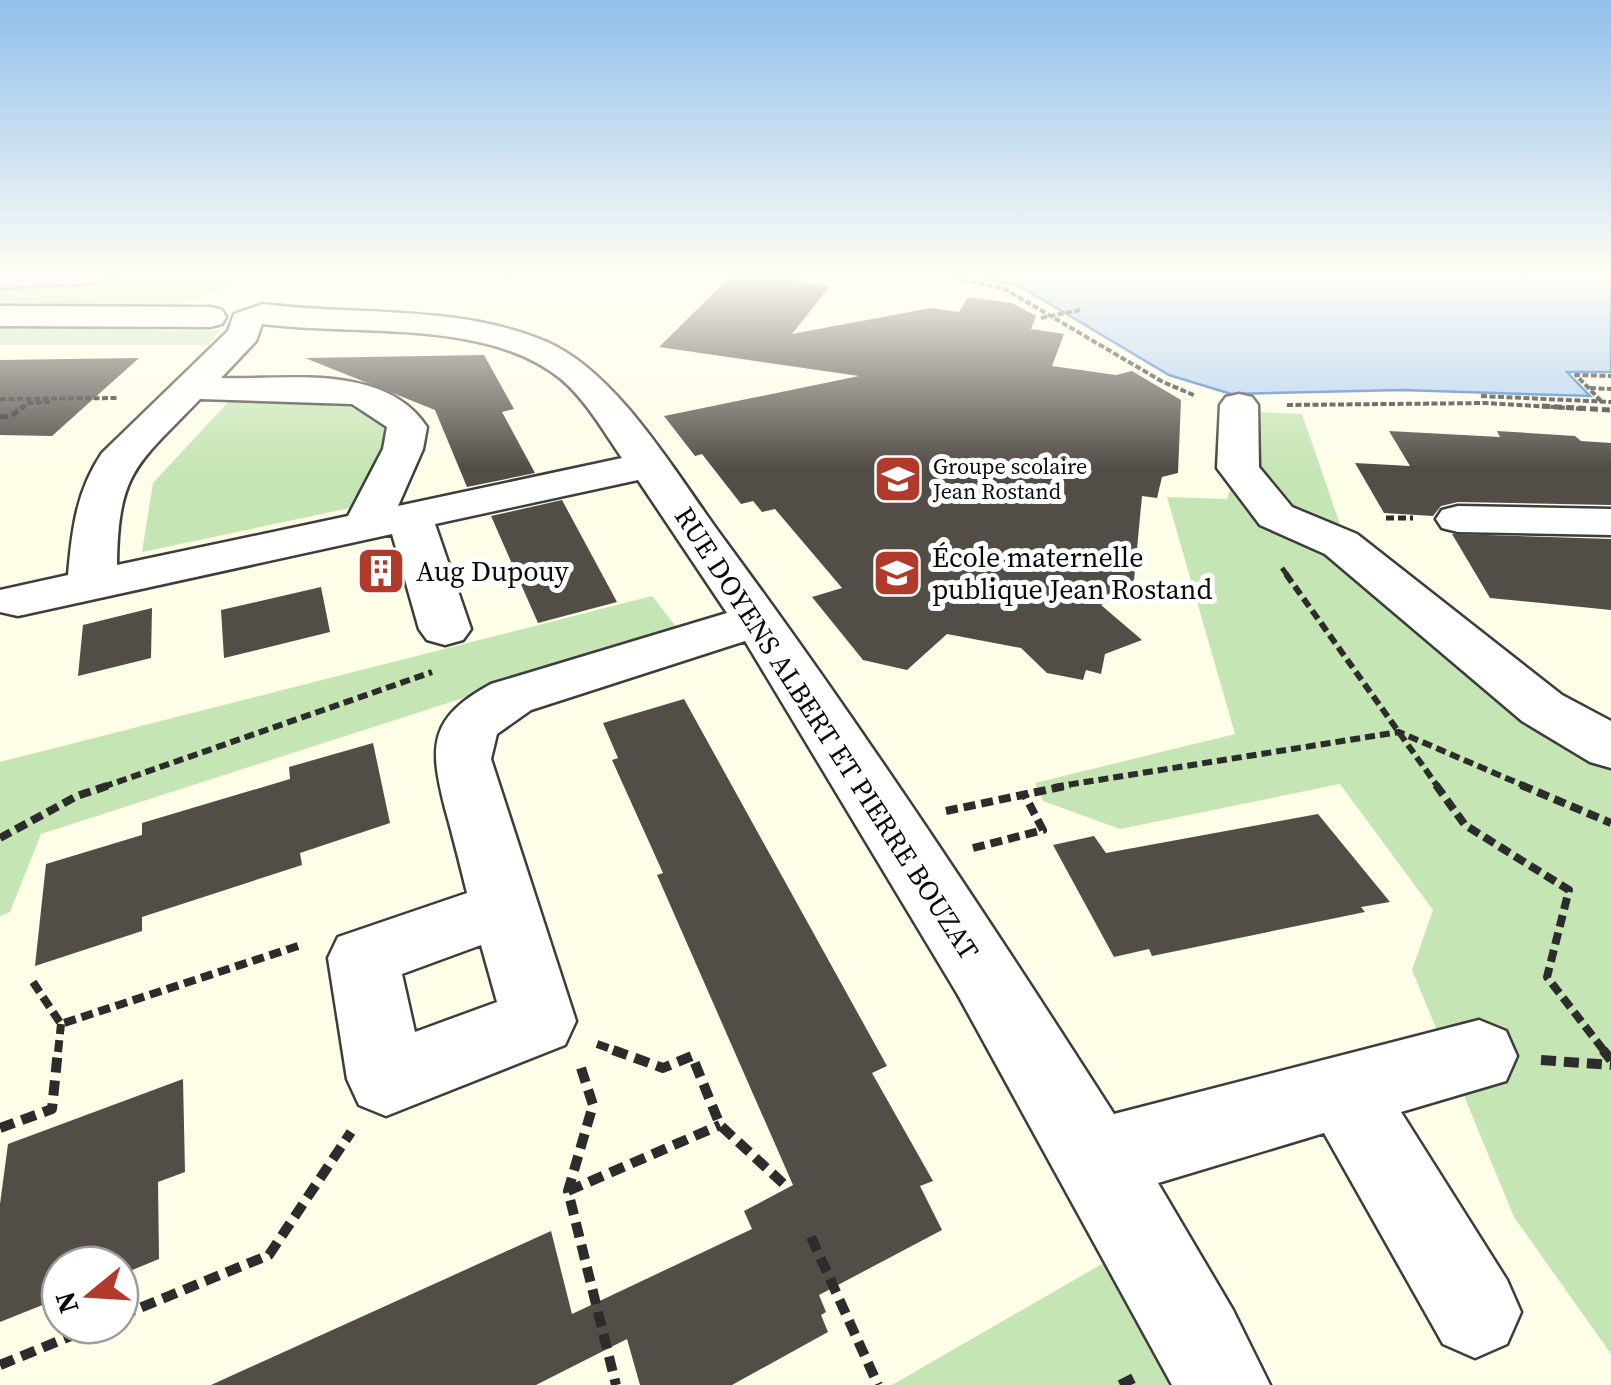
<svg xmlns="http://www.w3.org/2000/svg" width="1611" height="1385" font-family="'Source Serif 4',serif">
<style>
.green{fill:#c6e5b5}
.water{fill:#b0cff2;stroke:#3b78c4;stroke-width:2.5}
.building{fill:#524d47}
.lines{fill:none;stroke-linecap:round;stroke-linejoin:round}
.minor-casing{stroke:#3d3d3d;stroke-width:5}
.path-far4{stroke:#2c2c2c;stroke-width:4;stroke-dasharray:6 2.5;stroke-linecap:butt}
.path-far3{stroke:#2c2c2c;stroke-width:5;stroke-dasharray:8 4;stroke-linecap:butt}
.path-far2{stroke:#2c2c2c;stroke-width:6;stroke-dasharray:10 5;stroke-linecap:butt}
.path-far1{stroke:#2c2c2c;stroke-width:8;stroke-dasharray:12 6;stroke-linecap:butt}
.path{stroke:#2c2c2c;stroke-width:10;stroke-dasharray:15 8;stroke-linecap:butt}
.minor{fill:#fff;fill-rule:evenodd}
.path-bridge{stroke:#2c2c2c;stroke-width:4;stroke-dasharray:6 2.5;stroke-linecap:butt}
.labels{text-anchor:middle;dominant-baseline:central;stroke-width:10;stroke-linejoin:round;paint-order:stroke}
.far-poi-label{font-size:22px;fill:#0a0a0a;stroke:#fff;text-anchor:start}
.poi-label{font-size:28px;fill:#0a0a0a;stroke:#fff;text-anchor:start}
.street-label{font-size:28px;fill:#0a0a0a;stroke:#fff}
</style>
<rect width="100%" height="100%" fill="#fefde8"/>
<path class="green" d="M137,274H248L215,291L166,308L0,306V289L91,284Z
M0,320L168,331L220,330L209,345H0Z
M232,398L361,404L388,424L393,441L355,507L142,552L153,483Z
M1258,412L1302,414L1344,536L1511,694L1560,692L1611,749V1354L1514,1217L1412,970L1433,910L1340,784L1120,829L1043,801L1035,783L1235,734L1167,497L1227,499Z
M652,596L678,629L41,834L10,912L0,916V762Z
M1114,1257L1179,1385H892Z"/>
<path class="water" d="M0,274H137L91,284L0,289Z
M963,274H1611V372H1567L1590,396L1402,390L1231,394L1169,375L1018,285Z"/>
<path class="building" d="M733,274H803L797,282L830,286L792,334L931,308L959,312L968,297L1012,303L1036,316L1031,329L1064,334L1052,366L1116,375L1132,371L1181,400L1178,473L1162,477L1157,498L1142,496L1133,591L1101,605L1142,640L1105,654L1101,674L1086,670L1083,680L1047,673L1021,648L947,634L907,670L863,660L812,597L842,588L775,509L762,512L753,501L741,504L702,454L695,456L664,416L859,376L659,347Z
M484,355L514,409L502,412L535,473L467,487L435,410L305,358Z
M139,358L52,436L0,435V360Z
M1389,431L1500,437L1497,431L1575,436L1581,441L1611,443V505L1458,502L1441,506L1433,516L1384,513L1355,463L1410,466Z
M562,500L617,602L538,623L491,516Z
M1452,534L1611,539V610L1490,598Z
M321,587L330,632L224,658L221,610Z
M152,608L151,658L78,676L83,625Z
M684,699L887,1066L872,1073L933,1181L920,1186L942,1230L819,1295L826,1312L821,1315L828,1332L732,1385H640L627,1339L536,1385H211L551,1231L572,1314L752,1229L744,1211L793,1185L657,875L663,873L612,760L618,758L603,723Z
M373,743L390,823L300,853L302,865L142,917V931L35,966L46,864L142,835V823L290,779L289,767Z
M1318,814L1390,902L1361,907L1365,912L1152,956L1149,949L1114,957L1053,845L1094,836L1106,853Z
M183,1079L185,1172L158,1182L159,1259L120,1275V1265H60V1298L0,1322V1204L8,1144Z"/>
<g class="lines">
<g class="minor-casing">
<path id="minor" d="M263,304C356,316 459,304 547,342C616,372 674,470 718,531C858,720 987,916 1114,1114L1479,1020L1506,1031L1517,1056L1506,1081L1401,1112L1507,1280L1521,1312L1507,1344L1475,1358L1443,1344L1324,1133L1158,1183L1233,1310L1270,1385H1172L958,995L745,641L531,710L497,734L491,759L576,1021L565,1045L386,1116L359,1105L347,1079L328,958L338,937L467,893C460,865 453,836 445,808C429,745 429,718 491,684L727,613L638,480L435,524L471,629L463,640L445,645L427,640L419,629L392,534L18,616L0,612V590L68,575C72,530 76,492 102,453L228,331L234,314ZM262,324C353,336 487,318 561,379C586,400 604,432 622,458L398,506L423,449L427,427C385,363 288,380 221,378L256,341ZM200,399L352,404L387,427L383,449L348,516L117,565C118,470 138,464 200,399ZM481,945L497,1002L415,1032L402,974Z
M0,306L210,307L222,310L226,317L222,324L210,327L0,326Z
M1239,394L1252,397L1258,405L1259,467L1292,507L1357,534L1562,695L1611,721V768L1590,762L1522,721L1325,554L1260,525L1217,468L1220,405L1226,397Z
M1458,506L1611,509V535L1458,532L1442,528L1436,519L1442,510Z"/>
</g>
<path class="path-far4" d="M937,274L1003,288L1163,382L1196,396
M1590,388L1611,389
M1481,396L1611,402
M0,399L118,398
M1601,401L1576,375L1611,376
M1287,405L1486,403L1586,409
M21,409L28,403L50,402"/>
<path class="path-far3" d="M1542,406L1611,410
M0,417L11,416L24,406
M1386,518H1413
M1282,568L1288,576"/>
<path class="path-far2" d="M1286,574L1438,787
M103,787L432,672
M1054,787L1399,732L1527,787"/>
<path class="path-far1" d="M1436,785L1465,825L1569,890L1547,977L1605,1052
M1521,785L1611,823
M946,811L1070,785
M0,838L77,796L110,785
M973,848L1043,830L1023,792
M33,982L61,1024L301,945
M597,1044L620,1052
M58,1052L61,1024"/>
<path class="path" d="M613,1050L663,1068L692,1056L720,1125L788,1188
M1603,1050L1611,1060
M1541,1060L1611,1065
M581,1068L593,1105L568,1191L616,1385
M0,1128L52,1109L58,1050
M568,1191L720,1125
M811,1237L878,1385
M120,1316L269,1255L351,1132
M0,1365L98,1325
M1120,1385L1136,1377"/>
<use href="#minor" class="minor"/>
<path class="path-bridge" d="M1041,318L1080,310"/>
</g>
<linearGradient id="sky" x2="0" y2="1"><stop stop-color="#91bfec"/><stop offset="0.59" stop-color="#fffef5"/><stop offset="1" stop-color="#fffef5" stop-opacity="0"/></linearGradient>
<rect width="1611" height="468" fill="url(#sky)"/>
<defs>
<g id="school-square" transform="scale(2.5)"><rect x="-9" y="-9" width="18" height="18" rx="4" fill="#b13a2b" stroke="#fff"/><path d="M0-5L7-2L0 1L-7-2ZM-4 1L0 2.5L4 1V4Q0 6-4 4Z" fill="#fff"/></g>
<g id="building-square" transform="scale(2.5)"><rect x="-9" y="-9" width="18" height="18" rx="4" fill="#b13a2b" stroke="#fff"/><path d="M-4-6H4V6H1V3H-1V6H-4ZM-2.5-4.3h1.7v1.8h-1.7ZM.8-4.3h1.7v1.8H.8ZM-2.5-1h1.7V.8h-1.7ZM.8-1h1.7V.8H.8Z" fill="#fff"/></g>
</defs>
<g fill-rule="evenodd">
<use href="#school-square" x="898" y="479"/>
<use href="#building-square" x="381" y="571"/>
<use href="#school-square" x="897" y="573"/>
</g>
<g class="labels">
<g class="far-poi-label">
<text x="933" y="466">Groupe scolaire<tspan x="933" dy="25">Jean Rostand</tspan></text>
</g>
<g class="poi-label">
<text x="932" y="557">École maternelle<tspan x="932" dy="32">publique Jean Rostand</tspan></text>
<text x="416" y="571">Aug Dupouy</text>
</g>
<g class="street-label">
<text transform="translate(827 733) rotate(57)">RUE DOYENS ALBERT ET PIERRE BOUZAT</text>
</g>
</g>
<g transform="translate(90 1295) rotate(252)"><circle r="48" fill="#ffffff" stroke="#9d9d9d" stroke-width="2.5"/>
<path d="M0-8L18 38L0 25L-18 38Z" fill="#b13a2b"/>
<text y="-15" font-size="28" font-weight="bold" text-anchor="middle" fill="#0a0a0a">N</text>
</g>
</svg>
